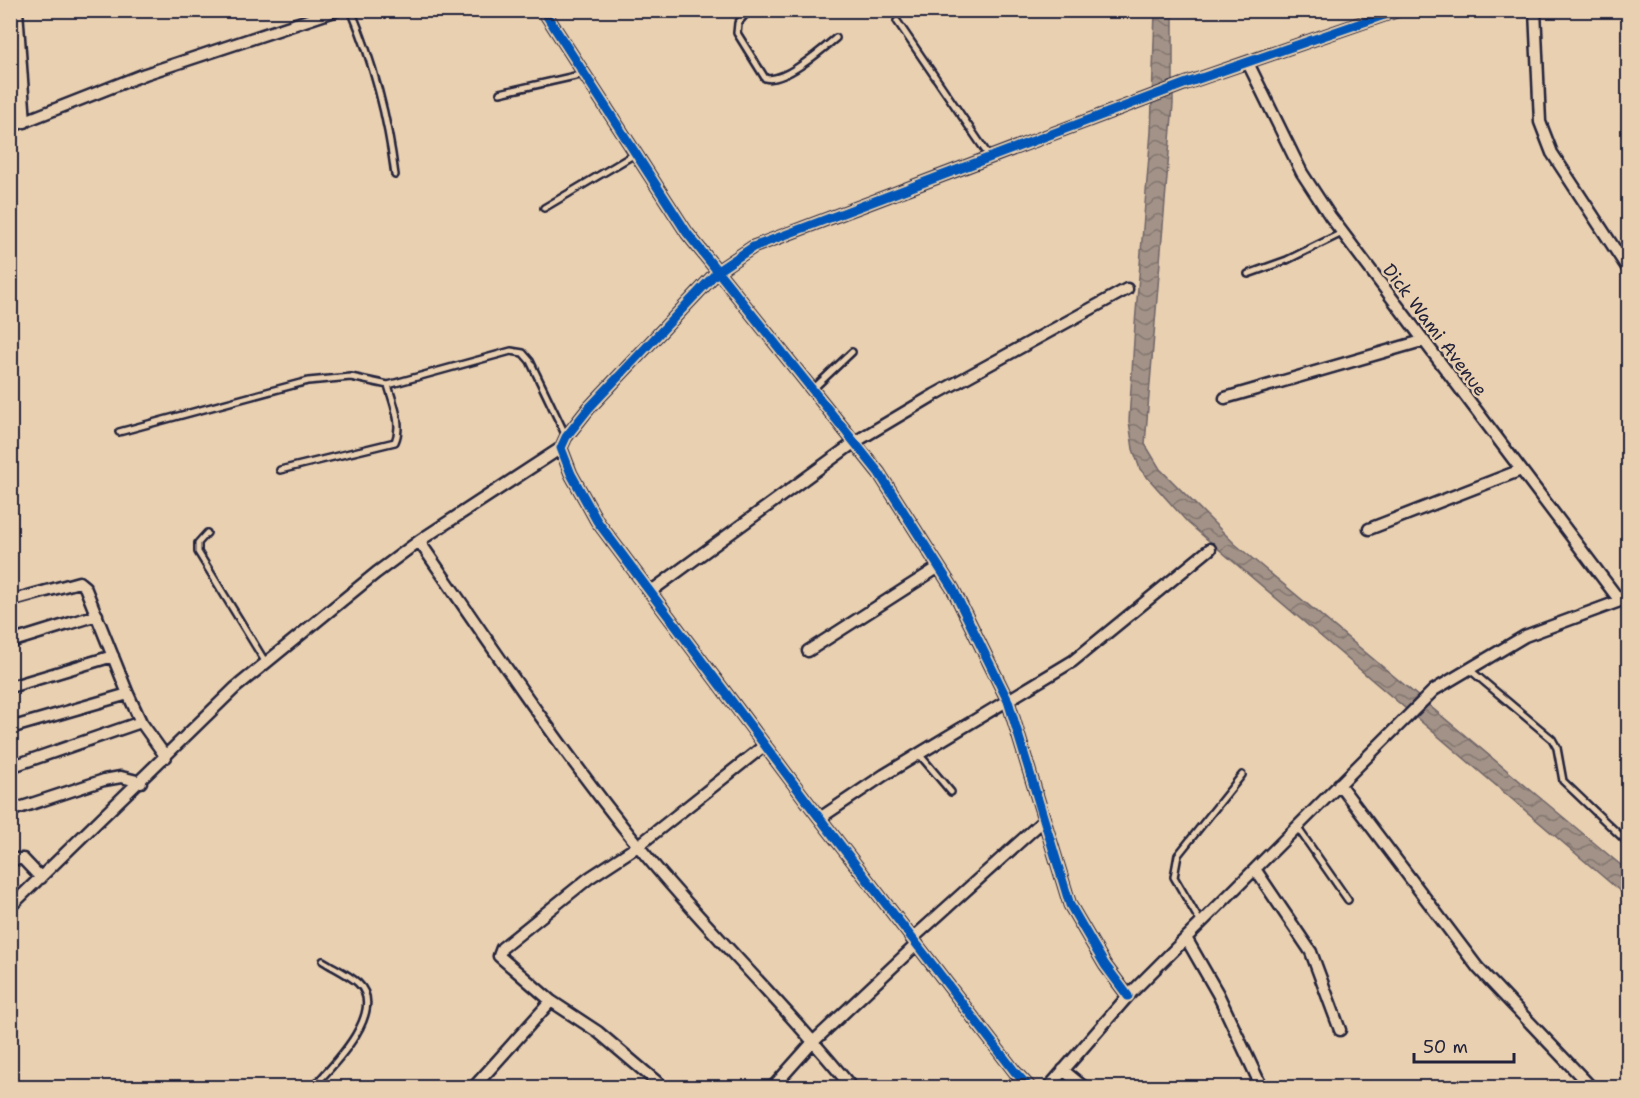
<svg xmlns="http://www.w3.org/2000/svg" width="1639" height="1098" font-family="'Shantell Sans',sans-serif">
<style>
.water{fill:url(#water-waves);stroke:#6f6569;stroke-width:1.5}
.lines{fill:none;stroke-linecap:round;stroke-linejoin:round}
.service-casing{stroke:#22223b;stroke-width:10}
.minor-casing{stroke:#22223b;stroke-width:15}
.service{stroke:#e9d0b1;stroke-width:5}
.minor{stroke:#e9d0b1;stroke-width:10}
.cycleway-casing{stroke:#e9d0b1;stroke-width:13}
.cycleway{stroke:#0057b8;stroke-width:9}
.labels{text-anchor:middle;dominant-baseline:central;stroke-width:5;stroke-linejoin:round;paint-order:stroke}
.street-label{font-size:18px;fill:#22223b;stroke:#e9d0b1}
</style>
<defs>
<pattern id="water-waves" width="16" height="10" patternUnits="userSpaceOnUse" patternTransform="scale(1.5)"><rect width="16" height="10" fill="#a29287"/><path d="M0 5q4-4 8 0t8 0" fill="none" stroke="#847770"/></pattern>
</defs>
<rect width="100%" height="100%" fill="#e9d0b1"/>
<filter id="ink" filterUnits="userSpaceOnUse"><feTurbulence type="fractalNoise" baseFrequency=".0167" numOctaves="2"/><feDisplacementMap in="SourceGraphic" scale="12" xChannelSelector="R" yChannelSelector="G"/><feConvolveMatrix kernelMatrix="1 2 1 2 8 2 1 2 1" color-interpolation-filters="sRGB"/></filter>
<g filter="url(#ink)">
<path class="water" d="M1155,11H1173V104L1145,444L1160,469L1235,544L1628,871V898L1188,523L1140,469L1133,449L1129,421L1135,324L1151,132Z"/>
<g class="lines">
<g class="service-casing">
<path id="service" d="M351,10C373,62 388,119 395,175
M749,10L738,23L737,33L765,78C783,84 822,50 836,38
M897,21L989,156
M10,70L21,67
M500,93L584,74
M544,208L635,154
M1248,274L1287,260L1342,233
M813,389L852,352
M119,432L308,381L351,377L388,385L511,351L523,353L530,361L566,436
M280,470L395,442C403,424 393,403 388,385
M207,533L198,543V552L266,663
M1469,669L1552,739L1557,748L1563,781L1628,843
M919,754L951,792
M1297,827L1348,900
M1201,923L1174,877L1178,855L1242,775
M312,1088C332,1067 388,1011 358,983C348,974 334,968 323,961"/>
</g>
<g class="minor-casing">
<path id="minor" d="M17,10L25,122
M543,10L687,233L879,473L953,589L1008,701L1070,905L1105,965L1128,996
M1535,10L1540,122L1552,153L1628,269
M1248,63L1302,173L1330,216L1620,601
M10,127L145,74L338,10
M1225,398L1422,341
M1369,529L1521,470
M419,541C490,644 560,749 639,847C706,930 785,1004 852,1088
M650,592L855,442L934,395L1127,289
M10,601L79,582L85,587L128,694L141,722L166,757
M10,642L97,615
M808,651L939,567
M10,687L113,656
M10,728L128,694
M10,767L141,722
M1339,784L1478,968L1592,1088
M10,811L104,780L121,777L141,782
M820,818L884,775L1073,661L1210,549
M10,859H23L41,878
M1255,869L1311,952L1340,1030
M10,907L235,688L376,573L419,541L561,448
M1186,938L1218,994L1262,1088
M912,939L1045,819
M1063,1070L1085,1088
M473,1088L551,1001
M664,1088L598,1032L551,1001L499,956L502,948L589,878L638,846L765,745
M772,1088L813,1042L917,944
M1030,1088L1015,1072L805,799L597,521L571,474L561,448L566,437L589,408L719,270L753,247L1184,84L1399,10
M1048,1088L1128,996L1434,690L1525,636L1628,598"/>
</g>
<use href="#service" class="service"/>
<use href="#minor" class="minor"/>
<g class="cycleway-casing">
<path id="cycleway" d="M543,10L687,233L879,473L953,589L1008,701L1070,905L1105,965L1128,996
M1030,1088L1015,1072L805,799L597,521L571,474L561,448L566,437L589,408L719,270L753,247L1184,84L1399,10"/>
</g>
<use href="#cycleway" class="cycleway"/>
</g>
</g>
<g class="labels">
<g class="street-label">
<text transform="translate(1435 330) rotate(53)">Dick Wami Avenue</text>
</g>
</g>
<rect width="1639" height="1098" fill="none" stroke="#e9d0b1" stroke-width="36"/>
<rect x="18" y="18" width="1603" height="1062" fill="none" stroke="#22223b" stroke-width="2" filter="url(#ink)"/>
<path d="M1414 1053v9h100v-9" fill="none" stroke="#22223b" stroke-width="3"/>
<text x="1423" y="1053" font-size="18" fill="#22223b" stroke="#e9d0b1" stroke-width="4.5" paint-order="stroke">50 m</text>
</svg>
